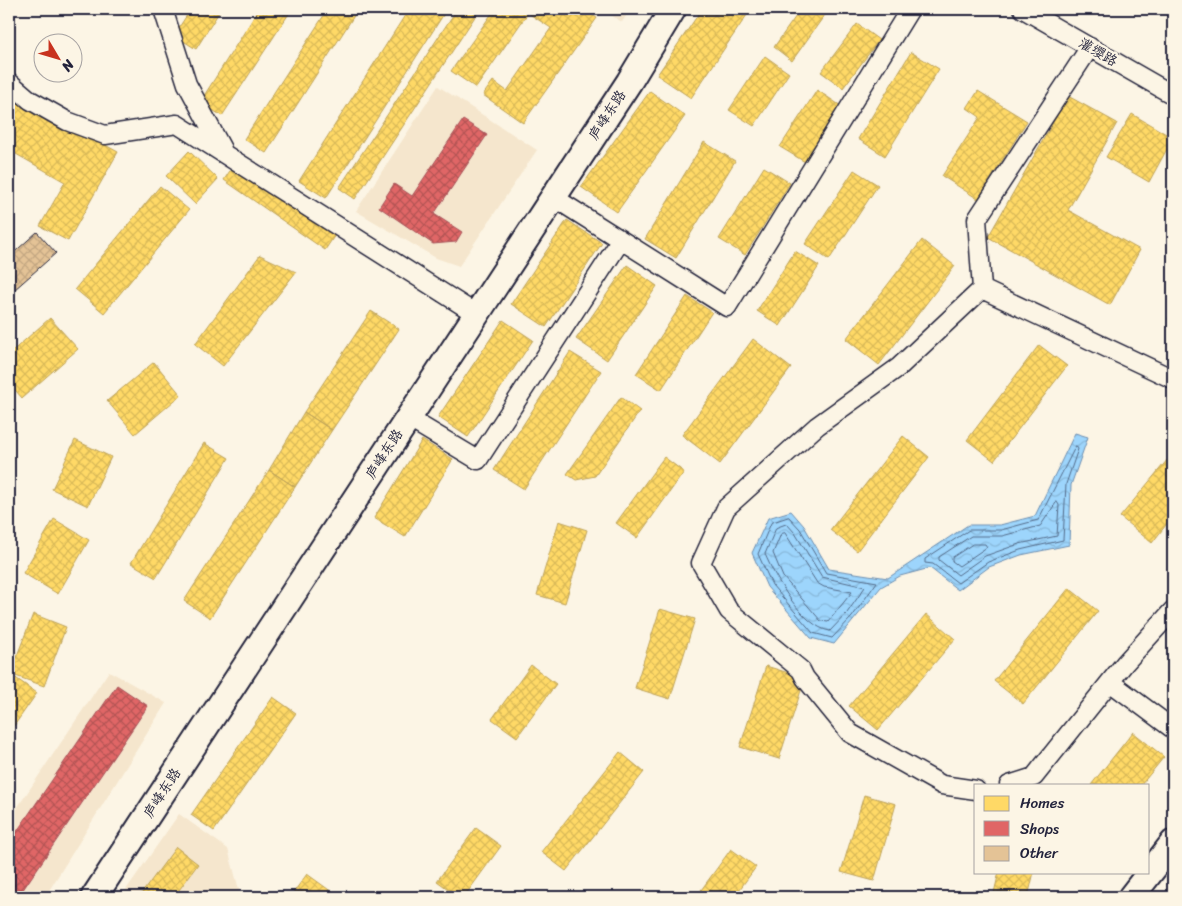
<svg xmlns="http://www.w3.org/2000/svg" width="1182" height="906" font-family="Sriracha,'LXGW WenKai TC',sans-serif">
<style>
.built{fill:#f5e6cd}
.water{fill:url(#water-waves);stroke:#6c8daf}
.homes{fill:url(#homes-cross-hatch);stroke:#bda259}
.shops{fill:url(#shops-cross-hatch);stroke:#a75259}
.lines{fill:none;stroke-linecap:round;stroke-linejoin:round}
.shore{stroke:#536a88;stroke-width:1}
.building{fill:url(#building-cross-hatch);stroke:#22223b}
.street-casing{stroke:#22223b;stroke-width:21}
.secondary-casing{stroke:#22223b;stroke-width:29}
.street{stroke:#fcf5e5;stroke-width:18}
.secondary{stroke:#fcf5e5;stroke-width:25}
.labels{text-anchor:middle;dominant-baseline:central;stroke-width:5;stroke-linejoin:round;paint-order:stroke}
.street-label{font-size:14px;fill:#22223b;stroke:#fcf5e5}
</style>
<defs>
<pattern id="water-waves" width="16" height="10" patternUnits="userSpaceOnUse" patternTransform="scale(1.25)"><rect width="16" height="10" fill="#9dd5fc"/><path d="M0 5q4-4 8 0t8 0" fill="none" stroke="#87b7d9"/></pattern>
<pattern id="homes-cross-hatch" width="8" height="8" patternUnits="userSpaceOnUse" patternTransform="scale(1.25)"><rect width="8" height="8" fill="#ffd966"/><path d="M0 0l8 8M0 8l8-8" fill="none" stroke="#daba59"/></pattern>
<pattern id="shops-cross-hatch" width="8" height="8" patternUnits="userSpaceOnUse" patternTransform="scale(1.25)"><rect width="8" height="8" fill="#e06666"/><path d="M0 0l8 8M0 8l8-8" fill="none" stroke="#b55455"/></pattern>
<pattern id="building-cross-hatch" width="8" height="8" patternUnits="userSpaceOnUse" patternTransform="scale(1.25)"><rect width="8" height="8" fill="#e4c396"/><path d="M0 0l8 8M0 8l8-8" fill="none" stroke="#c3a782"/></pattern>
</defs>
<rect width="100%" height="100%" fill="#fcf5e5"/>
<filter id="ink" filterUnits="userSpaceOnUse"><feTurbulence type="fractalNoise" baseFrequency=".02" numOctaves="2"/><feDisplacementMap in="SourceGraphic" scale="10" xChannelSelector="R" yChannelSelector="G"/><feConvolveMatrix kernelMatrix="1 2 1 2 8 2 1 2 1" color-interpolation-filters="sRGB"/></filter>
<g filter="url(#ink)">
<path class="built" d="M601,9H631L622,22Z
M438,86L537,150L459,266L436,258L356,211Z
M109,671L166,703L45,897H9V820Z
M179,814L228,849L241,897H121Z"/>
<path class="water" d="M1075,433L1088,437L1071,485L1069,545L1021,555L989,567L958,590L930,568L900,576L881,587L834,644L811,638L767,587L752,553L768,518L791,511L804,526L829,569L888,578L968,525H1000L1035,516Z"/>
<path class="homes" d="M191,9H221L196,49L174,35Z
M259,9H292L222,116L200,102Z
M328,9H353L357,11L266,153L244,139Z
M409,9H447L326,198L299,181Z
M457,9H480L355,199L339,188Z
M495,9H583L597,18L523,123L483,95L493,81L507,91L551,28L528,13L476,88L451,71Z
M702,9H751L691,98L657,75Z
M801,9H829L792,61L774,47Z
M857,24L879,40L843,88L821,72Z
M911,52L939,69L885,156L858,139Z
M765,56L789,73L754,126L729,110Z
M817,90L841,106L805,162L780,147Z
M650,91L685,116L617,212L581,187Z
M978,91L1027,121L978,199L942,176L980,117L967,108Z
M9,92L118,152L68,241L40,226L65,182L9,150Z
M1068,96L1117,123L1068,210L1140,250L1110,305L988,237Z
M1132,114L1173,138L1149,182L1106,157Z
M704,142L735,161L676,258L645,239Z
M189,151L218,179L195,204L166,176Z
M233,166L335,235L325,250L224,180Z
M764,167L790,183L745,255L719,239Z
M854,170L878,185L829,260L805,244Z
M160,186L189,210L104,313L75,289Z
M567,220L602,243L546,327L511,304Z
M922,240L955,266L879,365L846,339Z
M795,251L819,266L780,326L757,311Z
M260,255L296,272L223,366L195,344Z
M627,265L657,286L607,360L576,339Z
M687,296L712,312L661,390L636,374Z
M1173,310V322L1168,319Z
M371,311L399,329L332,430L304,412Z
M50,318L78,349L22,398L9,383V354Z
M503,320L533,340L468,437L438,417Z
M753,339L791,368L720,464L682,435Z
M1039,345L1067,366L994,461L967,440Z
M570,352L601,371L524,489L494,470Z
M154,362L181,395L135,434L107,401Z
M621,397L640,411L595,476L576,480L567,474Z
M304,412L332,430L295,487L269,470Z
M903,436L929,457L857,551L830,530Z
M75,440L111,457L88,506L52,489Z
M422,440L453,459L405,537L374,518Z
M204,443L229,458L156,578L131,563Z
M1173,453V516L1152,543L1120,517Z
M664,457L684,472L637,538L616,523Z
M269,470L295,487L210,618L184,601Z
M54,519L89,540L58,594L23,573Z
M559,521L587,530L565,603L537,595Z
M1069,588L1098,611L1023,704L994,681Z
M660,609L695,619L670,699L635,688Z
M33,614L66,627L44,686L10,674Z
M926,614L955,639L878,730L849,706Z
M531,665L556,684L517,737L492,719Z
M766,666L805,678L779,759L740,747Z
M10,674L37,693L9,733V676Z
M1173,676V687L1168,683Z
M273,697L296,713L214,831L191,815Z
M1133,732L1164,757L1141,785H1091Z
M620,752L644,772L566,871L541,852Z
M864,795L896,804L874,881L841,872Z
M476,828L501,846L464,897H459L437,881Z
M176,847L198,864L174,897H139Z
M731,849L756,867L734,897H696Z
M999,872H1034L1028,897H993Z
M307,874L332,892L328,897H290Z"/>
<path class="shops" d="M463,120L487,135L434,214L462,232L456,242L433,244L379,207L394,184L412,196Z
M117,685L148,706L18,897H9V843Z"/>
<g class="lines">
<path class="shore" d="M1076,446L1078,449L1066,484L1063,540L1020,550L988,562L958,583L933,564L925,563V559L969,530H1001L1038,520Z
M1057,502L1059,505L1057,536L1019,544L985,556L958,575L939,560V557L971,536H1002L1040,526Z
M789,517L800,529L826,573L877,582L852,617L832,638L813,633L772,585L758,554L771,523Z
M787,524L795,533L822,577L865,587L847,613L830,631C803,627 775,578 765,554L776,528Z
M785,533L817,583L824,587L852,592L828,622L821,621L783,577L773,553L781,534Z
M973,544H985L987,547L959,566L952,561V558Z"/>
</g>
<path class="building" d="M37,232L56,253L14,290L9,284V257Z"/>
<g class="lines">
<g class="street-casing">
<path id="street" d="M163,9L187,84L222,149
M1023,9L1173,95
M9,82L30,100L67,121L105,135L177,124L476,314
M553,197L727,307L910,9
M982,289L977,219L1090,47
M982,289L1173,379
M408,418L478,460L621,240
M1110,682L1173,729
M1009,785L1034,777L1125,663L1173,610
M976,790L942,785L850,733L805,678L801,670L729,611L701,563L726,508L817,426L899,367L982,289"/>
</g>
<g class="secondary-casing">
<path id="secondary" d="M94,897L629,82L673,9
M1131,897L1173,843"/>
</g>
<use href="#street" class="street"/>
<use href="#secondary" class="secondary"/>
</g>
</g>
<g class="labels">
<g class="street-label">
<text transform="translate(1098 52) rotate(30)">灌缨路</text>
<text transform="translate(607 115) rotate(-57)">庐峰东路</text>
<text transform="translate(384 454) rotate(-57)">庐峰东路</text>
<text transform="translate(162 793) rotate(-57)">庐峰东路</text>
</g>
</g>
<rect width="1182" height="906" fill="none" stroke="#fcf5e5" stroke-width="30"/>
<rect x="15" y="15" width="1152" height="876" fill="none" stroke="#22223b" stroke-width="2" filter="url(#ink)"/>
<rect x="974" y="784" width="175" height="90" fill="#fcf5e5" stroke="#a5a1a1"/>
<rect x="984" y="796" width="25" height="15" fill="#ffd966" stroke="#a5a1a1"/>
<text x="1020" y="808" font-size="15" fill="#22223b">Homes</text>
<rect x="984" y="821" width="25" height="15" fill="#e06666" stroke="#a5a1a1"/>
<text x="1020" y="834" font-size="15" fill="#22223b">Shops</text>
<rect x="984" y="846" width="25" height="15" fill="#e4c396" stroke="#a5a1a1"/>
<text x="1020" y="858" font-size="15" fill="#22223b">Other</text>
<g transform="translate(58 58) rotate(128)"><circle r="24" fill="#fcf5e5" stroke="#a5a1a1"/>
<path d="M0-4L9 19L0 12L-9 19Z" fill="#c8321e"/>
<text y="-8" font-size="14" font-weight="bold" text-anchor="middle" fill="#22223b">N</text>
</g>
</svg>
